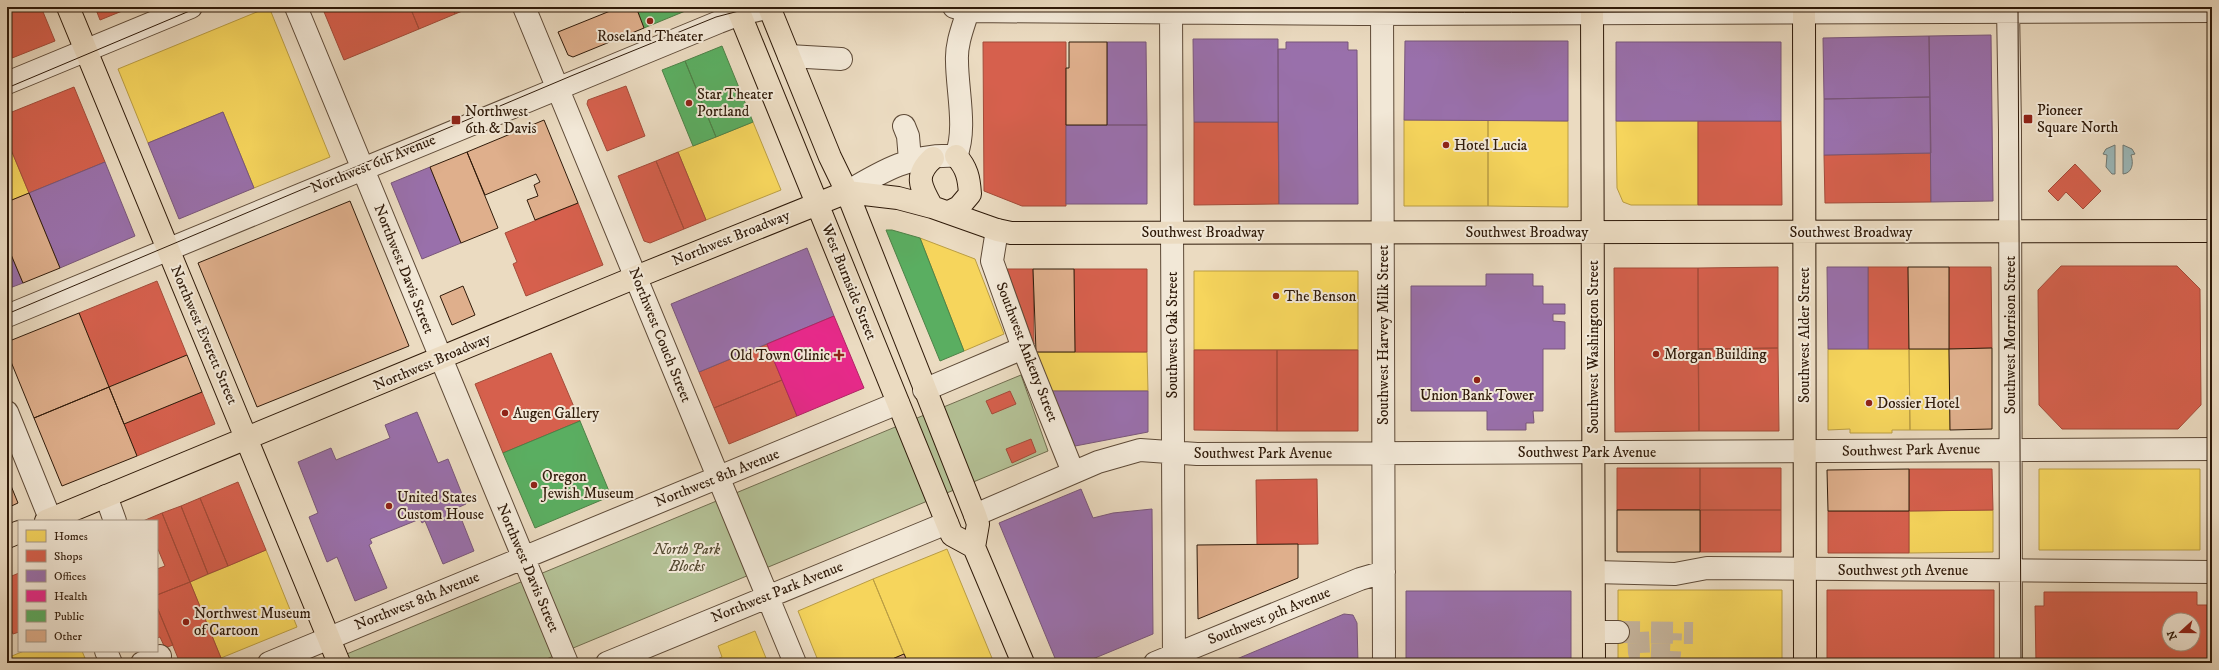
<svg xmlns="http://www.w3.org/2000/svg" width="2219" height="670" font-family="'IM FELL DW Pica',serif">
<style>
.green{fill:#b4c196;stroke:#726e50}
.water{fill:#9bb9bb;stroke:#707974}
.homes{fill:#f6d55c;stroke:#ba9d43}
.shops{fill:#d6604d;stroke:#a44b39;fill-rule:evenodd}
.offices{fill:#9970ab;stroke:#79567a}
.health{fill:#e7298a;stroke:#b02463}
.public{fill:#5aae61;stroke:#4d8247}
.building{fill:#dfaf8c;stroke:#2f1a09}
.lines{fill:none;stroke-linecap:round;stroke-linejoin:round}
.minor-tunnel{stroke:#c5b49c;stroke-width:22;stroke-dasharray:22 11;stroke-linecap:butt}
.minor-casing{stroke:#5e4a37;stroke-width:24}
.major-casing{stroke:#2f1a09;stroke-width:24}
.minor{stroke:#f2e8d7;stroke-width:22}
.major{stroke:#ebdbc1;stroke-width:22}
.tram{stroke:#2f1a09;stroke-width:1}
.poi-dot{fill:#8f2418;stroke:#f2e8d7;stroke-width:1.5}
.labels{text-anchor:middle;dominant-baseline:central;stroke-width:4;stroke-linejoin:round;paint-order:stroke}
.poi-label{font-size:15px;fill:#2f1a09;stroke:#f2e8d7;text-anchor:start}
.street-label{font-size:15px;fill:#2f1a09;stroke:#f2e8d7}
.park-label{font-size:15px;font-style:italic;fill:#574c33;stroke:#f2e8d7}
</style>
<rect width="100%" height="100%" fill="#ebdbc1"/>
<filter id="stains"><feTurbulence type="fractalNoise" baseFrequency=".005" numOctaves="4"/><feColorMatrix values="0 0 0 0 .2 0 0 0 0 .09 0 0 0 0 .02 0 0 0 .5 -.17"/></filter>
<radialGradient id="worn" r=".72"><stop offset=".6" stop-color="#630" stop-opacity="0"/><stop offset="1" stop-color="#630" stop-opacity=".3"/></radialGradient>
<path class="green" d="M1021,375L1048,451L537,663H325Z"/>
<path class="water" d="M2115,145V174H2112L2106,167L2107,155L2103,154L2106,149Z
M2123,145L2132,149L2135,154L2131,155C2134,164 2132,173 2123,174Z"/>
<path class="homes" d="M269,7L330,157L254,188L223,112L148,143L118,69Z
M1404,120H1488V206H1404Z
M1488,120L1568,121V207L1488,206Z
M1616,121H1698V205H1631L1623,202L1617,188Z
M753,122L781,190L706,220L678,152Z
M7,140L29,193L7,202Z
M920,238L975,259L1004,334L964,351Z
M1194,271H1358V350H1194Z
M1828,349H1909L1910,430H1892V433H1850V429L1828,430Z
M1909,349H1949L1950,430H1910Z
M1036,352H1147L1148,391H1050Z
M2039,469H2200V550H2039Z
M1993,510V552L1909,553V511Z
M947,549L994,663H908L873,579Z
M266,550L297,627L221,658L190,582Z
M873,579L904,654L883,663H819L798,611Z
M1618,590H1782V663H1618Z
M755,631L768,663H707L722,657L718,646Z
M24,651H82L87,663H7V658Z"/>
<path class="shops" d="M7,7H41L55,41L7,60Z
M95,7H132L100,20Z
M322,7H410L419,29L344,60Z
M410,7H452L455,14L419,29Z
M452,7H472L455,14Z
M983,42H1066V206H1022L984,191Z
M626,86L645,136L607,151L587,104L588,100Z
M74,87L105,162L29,193L7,140V114Z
M1698,121H1781L1782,205H1698Z
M1194,122H1278L1279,204L1194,205Z
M678,152L706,220L684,229L656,161Z
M1931,153V202L1825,203L1824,155Z
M656,161L684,229L650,243L644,241L618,176Z
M2075,164L2101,191L2083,209L2066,192L2058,201L2048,191Z
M578,203L603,265L526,296L513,264L517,262L505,233Z
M2061,266H2177L2200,289L2201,405L2178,429H2062L2039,405L2038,290Z
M1778,267V348L1698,349V268Z
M1868,267H1908L1909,349H1868Z
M1949,267H1991L1992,348L1949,349Z
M1614,268H1698L1699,431L1615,432Z
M1007,269H1033L1034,344Z
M1074,269H1147V352H1075Z
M157,281L187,355L109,387L79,313Z
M767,344L782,380L714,408L699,372Z
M1778,348L1779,431H1699L1698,349Z
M1194,350H1277V431L1194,430Z
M1277,350H1358V431H1277Z
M551,353L580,421L503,453L475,384Z
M782,380L797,416L729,444L714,408Z
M1010,391L1016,404L992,414L986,401Z
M202,392L215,424L137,456L124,424Z
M1031,439L1036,452L1012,463L1006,449Z
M1617,468H1700V510H1617Z
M1700,468H1781V510H1700Z
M1909,469H1992L1993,510L1909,511Z
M1317,479L1318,544L1257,545L1256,480Z
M238,482L266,550L228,566L200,498Z
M200,498L228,566L208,574L181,506Z
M181,506L208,574L190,582L162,513Z
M1700,510H1781V552H1700Z
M1828,511H1909V553H1828Z
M162,513L190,582L157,595V569L165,566L157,547V521H143Z
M19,573V632L13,634L7,619V578Z
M190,582L221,658L208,663H180L157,607V595Z
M1827,590H1994V663H1827Z
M2044,592H2197V605H2207V663H2036L2035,606H2044ZM2169,620H2193V644H2169Z
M157,607L173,645L165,648L160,637L157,638Z"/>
<path class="offices" d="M1991,35L1993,201L1931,202L1929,36Z
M1929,36L1930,97L1824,99L1823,38Z
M1193,39H1278V122H1194Z
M1405,41H1568V121L1404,120Z
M1107,42H1146L1147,125H1107Z
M1286,42H1348V50H1357L1358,204H1279L1278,49H1286Z
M1616,42H1781V121H1616Z
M1930,97L1931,153L1824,155V99Z
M223,112L254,188L179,219L148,143Z
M1066,125H1147V204H1066Z
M105,162L135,236L60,268L29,193Z
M430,167L461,243L422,259L391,183Z
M7,245L23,283L7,289Z
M807,248L834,316L699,372L671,304Z
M1827,267H1868V349H1828Z
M1486,274H1533V286H1543V304H1565V314H1553V321L1565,322V349H1543V411H1533L1534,423H1526V430H1487V411H1411V286H1486Z
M1050,391H1148V432L1070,447Z
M417,412L438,463L448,459L466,504L457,508L474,551L443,564L425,521L422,523L420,519L370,539L372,543L369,545L387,588L355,601L337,557L327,562L309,517L318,513L298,462L331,448L336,460L390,438L385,425Z
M1081,489L1093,518L1113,513L1152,509L1153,634L1083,663H1057L999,523Z
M1406,591H1571V663H1406Z
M1344,614L1353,615L1357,623L1358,663H1233L1232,661Z"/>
<path class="health" d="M834,316L864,388L797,416L767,344Z"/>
<path class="public" d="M636,7H695L644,28Z
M722,46L753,122L716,137L685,61Z
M685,61L716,137L693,146L662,70Z
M886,230H892L920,238L964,351L940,361Z
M580,421L611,496L535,528L503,453Z"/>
<path class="building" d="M620,7H636L644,28L573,57L568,55L558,32Z
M1069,42H1107V125H1066V68H1069Z
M544,120L578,203L535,220L527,200L538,196L534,185L540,182L536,174L485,195L467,152Z
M467,152L498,228L461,243L430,167Z
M29,193L60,268L23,283L7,245V202Z
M350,201L409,346L257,407L198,263Z
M1908,267H1949V349H1909Z
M1033,269H1074L1075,352H1036Z
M463,286L475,315L452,325L440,296Z
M79,313L109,387L34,418L7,352V342Z
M1992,348V429L1950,430L1949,349Z
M187,355L202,392L124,424L109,387Z
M109,387L137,456L62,486L34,418Z
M1909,469V511H1828L1827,470Z
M7,476L18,503L7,508Z
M1617,510H1700V552H1617Z
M1298,544V578L1198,619L1197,545Z
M904,654L908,663H883Z"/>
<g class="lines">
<path class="minor-tunnel" d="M1618,632L1693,633
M1638,632L1639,653L1670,654L1671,633"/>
<g class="minor-casing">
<path id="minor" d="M296,7L567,663
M524,7L795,663
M954,7L968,11L1361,14L2212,11
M1171,7L1174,663
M1382,7L1384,663
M2008,7L2010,130L2011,663
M789,56L841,59
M7,83L191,7
M904,126L908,136L910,160
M847,192C884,170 911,154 956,156C967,129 957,90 957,61C956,44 963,27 968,11
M997,230L992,261L1023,348L1073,472
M7,316L719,22L740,14L771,7
M924,390L1023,348
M7,412L51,521
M106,496L115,521
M975,515L1098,462L1140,450L1197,454L2212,449
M1594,572L1675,574L1707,568L2212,572
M1594,632H1618
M106,651L111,663
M142,663L160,656
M269,663L898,403
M607,663L947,523
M1155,663L1360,579L1384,572"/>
</g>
<g class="major-casing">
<path id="major" d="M68,7L339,663
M737,7L952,535L974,547
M769,7L830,157L847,192L975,515L978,524L974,547L1023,663
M1592,7L1594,663
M1804,7L1805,663
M932,207C920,186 914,175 933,158
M949,212L959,207L970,194C969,178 967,168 956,156
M46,521L636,277L847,192L898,198L932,207L997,230L1011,233L2212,231
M7,537L19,532"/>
</g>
<use href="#minor" class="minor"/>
<use href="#major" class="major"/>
<path class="tram" d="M1229,7C1355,13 1480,13 1606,12C1722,11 1836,13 1951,7
M2018,7L2021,663
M7,88L199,7
M7,314L571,76L716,17L754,7"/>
</g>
<g class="poi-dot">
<circle cx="650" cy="21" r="4"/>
<circle cx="689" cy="103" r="4"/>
<rect x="2023" y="114" width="10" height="10" rx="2"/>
<rect x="451" y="115" width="10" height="10" rx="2"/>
<circle cx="1446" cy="145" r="4"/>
<circle cx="1276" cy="296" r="4"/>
<circle cx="1656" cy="354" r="4"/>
<path d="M837 349h4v4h4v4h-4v4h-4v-4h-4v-4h4z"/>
<circle cx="1477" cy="380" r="4"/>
<circle cx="1869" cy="403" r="4"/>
<circle cx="505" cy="413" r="4"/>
<circle cx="534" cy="485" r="4"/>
<circle cx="389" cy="506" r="4"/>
<circle cx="186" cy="622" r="4"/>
</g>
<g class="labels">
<g class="poi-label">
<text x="650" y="36" text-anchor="middle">Roseland Theater</text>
<text x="697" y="94">Star Theater<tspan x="697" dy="17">Portland</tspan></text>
<text x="2037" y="110">Pioneer<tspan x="2037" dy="17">Square North</tspan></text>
<text x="465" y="111">Northwest<tspan x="465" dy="17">6th &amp; Davis</tspan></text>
<text x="1454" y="145">Hotel Lucia</text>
<text x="1284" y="296">The Benson</text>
<text x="1664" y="354">Morgan Building</text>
<text x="830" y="355" text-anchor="end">Old Town Clinic</text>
<text x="1477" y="395" text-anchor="middle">Union Bank Tower</text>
<text x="1877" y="403">Dossier Hotel</text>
<text x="513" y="413">Augen Gallery</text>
<text x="542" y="476">Oregon<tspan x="542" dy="17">Jewish Museum</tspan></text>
<text x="397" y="497">United States<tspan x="397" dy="17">Custom House</tspan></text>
<text x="194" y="613">Northwest Museum<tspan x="194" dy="17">of Cartoon</tspan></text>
</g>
<g class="street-label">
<text transform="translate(373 164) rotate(-22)">Northwest 6th Avenue</text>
<text x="1203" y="232">Southwest Broadway</text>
<text x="1527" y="232">Southwest Broadway</text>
<text x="1851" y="232">Southwest Broadway</text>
<text transform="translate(731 238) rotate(-22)">Northwest Broadway</text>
<text transform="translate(404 269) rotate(68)">Northwest Davis Street</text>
<text transform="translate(849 282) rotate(68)">West Burnside Street</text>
<text transform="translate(204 335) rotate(67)">Northwest Everett Street</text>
<text transform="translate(660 335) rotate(68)">Northwest Couch Street</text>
<text transform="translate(1172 335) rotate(-90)">Southwest Oak Street</text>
<text transform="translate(1383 335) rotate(-90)">Southwest Harvey Milk Street</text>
<text transform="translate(1804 335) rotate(-90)">Southwest Alder Street</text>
<text transform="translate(2010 335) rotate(-90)">Southwest Morrison Street</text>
<text transform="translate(1593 347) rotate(-90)">Southwest Washington Street</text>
<text transform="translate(1027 352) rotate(69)">Southwest Ankeny Street</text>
<text transform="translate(432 362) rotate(-23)">Northwest Broadway</text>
<text transform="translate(1911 450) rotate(-1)">Southwest Park Avenue</text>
<text x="1587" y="452">Southwest Park Avenue</text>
<text x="1263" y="453">Southwest Park Avenue</text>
<text transform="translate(717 478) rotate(-22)">Northwest 8th Avenue</text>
<text transform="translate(528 568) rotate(67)">Northwest Davis Street</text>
<text x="1903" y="570">Southwest 9th Avenue</text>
<text transform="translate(777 592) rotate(-22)">Northwest Park Avenue</text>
<text transform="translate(417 601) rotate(-22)">Northwest 8th Avenue</text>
<text transform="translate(1269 616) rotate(-22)">Southwest 9th Avenue</text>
</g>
<g class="park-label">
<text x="687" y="549">North Park<tspan x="687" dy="17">Blocks</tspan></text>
</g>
</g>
<rect width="2219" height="670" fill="none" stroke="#ebdbc1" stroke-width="24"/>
<rect x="8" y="8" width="2203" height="654" fill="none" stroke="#2f1a09" stroke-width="2"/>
<rect x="12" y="12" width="2195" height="646" fill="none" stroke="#2f1a09"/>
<rect x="18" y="520" width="140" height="132" fill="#f2e8d7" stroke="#a49685"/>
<rect x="26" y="530" width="20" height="12" fill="#f6d55c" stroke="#a49685"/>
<text x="54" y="540" font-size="12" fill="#2f1a09">Homes</text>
<rect x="26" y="550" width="20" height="12" fill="#d6604d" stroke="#a49685"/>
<text x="54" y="560" font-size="12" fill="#2f1a09">Shops</text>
<rect x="26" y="570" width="20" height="12" fill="#9970ab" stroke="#a49685"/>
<text x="54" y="580" font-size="12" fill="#2f1a09">Offices</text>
<rect x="26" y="590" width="20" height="12" fill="#e7298a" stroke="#a49685"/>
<text x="54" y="600" font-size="12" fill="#2f1a09">Health</text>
<rect x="26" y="610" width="20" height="12" fill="#5aae61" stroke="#a49685"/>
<text x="54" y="620" font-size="12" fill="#2f1a09">Public</text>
<rect x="26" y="630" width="20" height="12" fill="#dfaf8c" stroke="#a49685"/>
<text x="54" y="640" font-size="12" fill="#2f1a09">Other</text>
<g transform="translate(2181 632) rotate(249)"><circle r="19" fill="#f2e8d7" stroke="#a49685"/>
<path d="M0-3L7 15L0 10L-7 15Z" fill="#8f2418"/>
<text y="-6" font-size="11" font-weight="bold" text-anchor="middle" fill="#2f1a09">N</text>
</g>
<rect width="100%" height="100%" filter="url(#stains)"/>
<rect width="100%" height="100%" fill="url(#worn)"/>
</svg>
